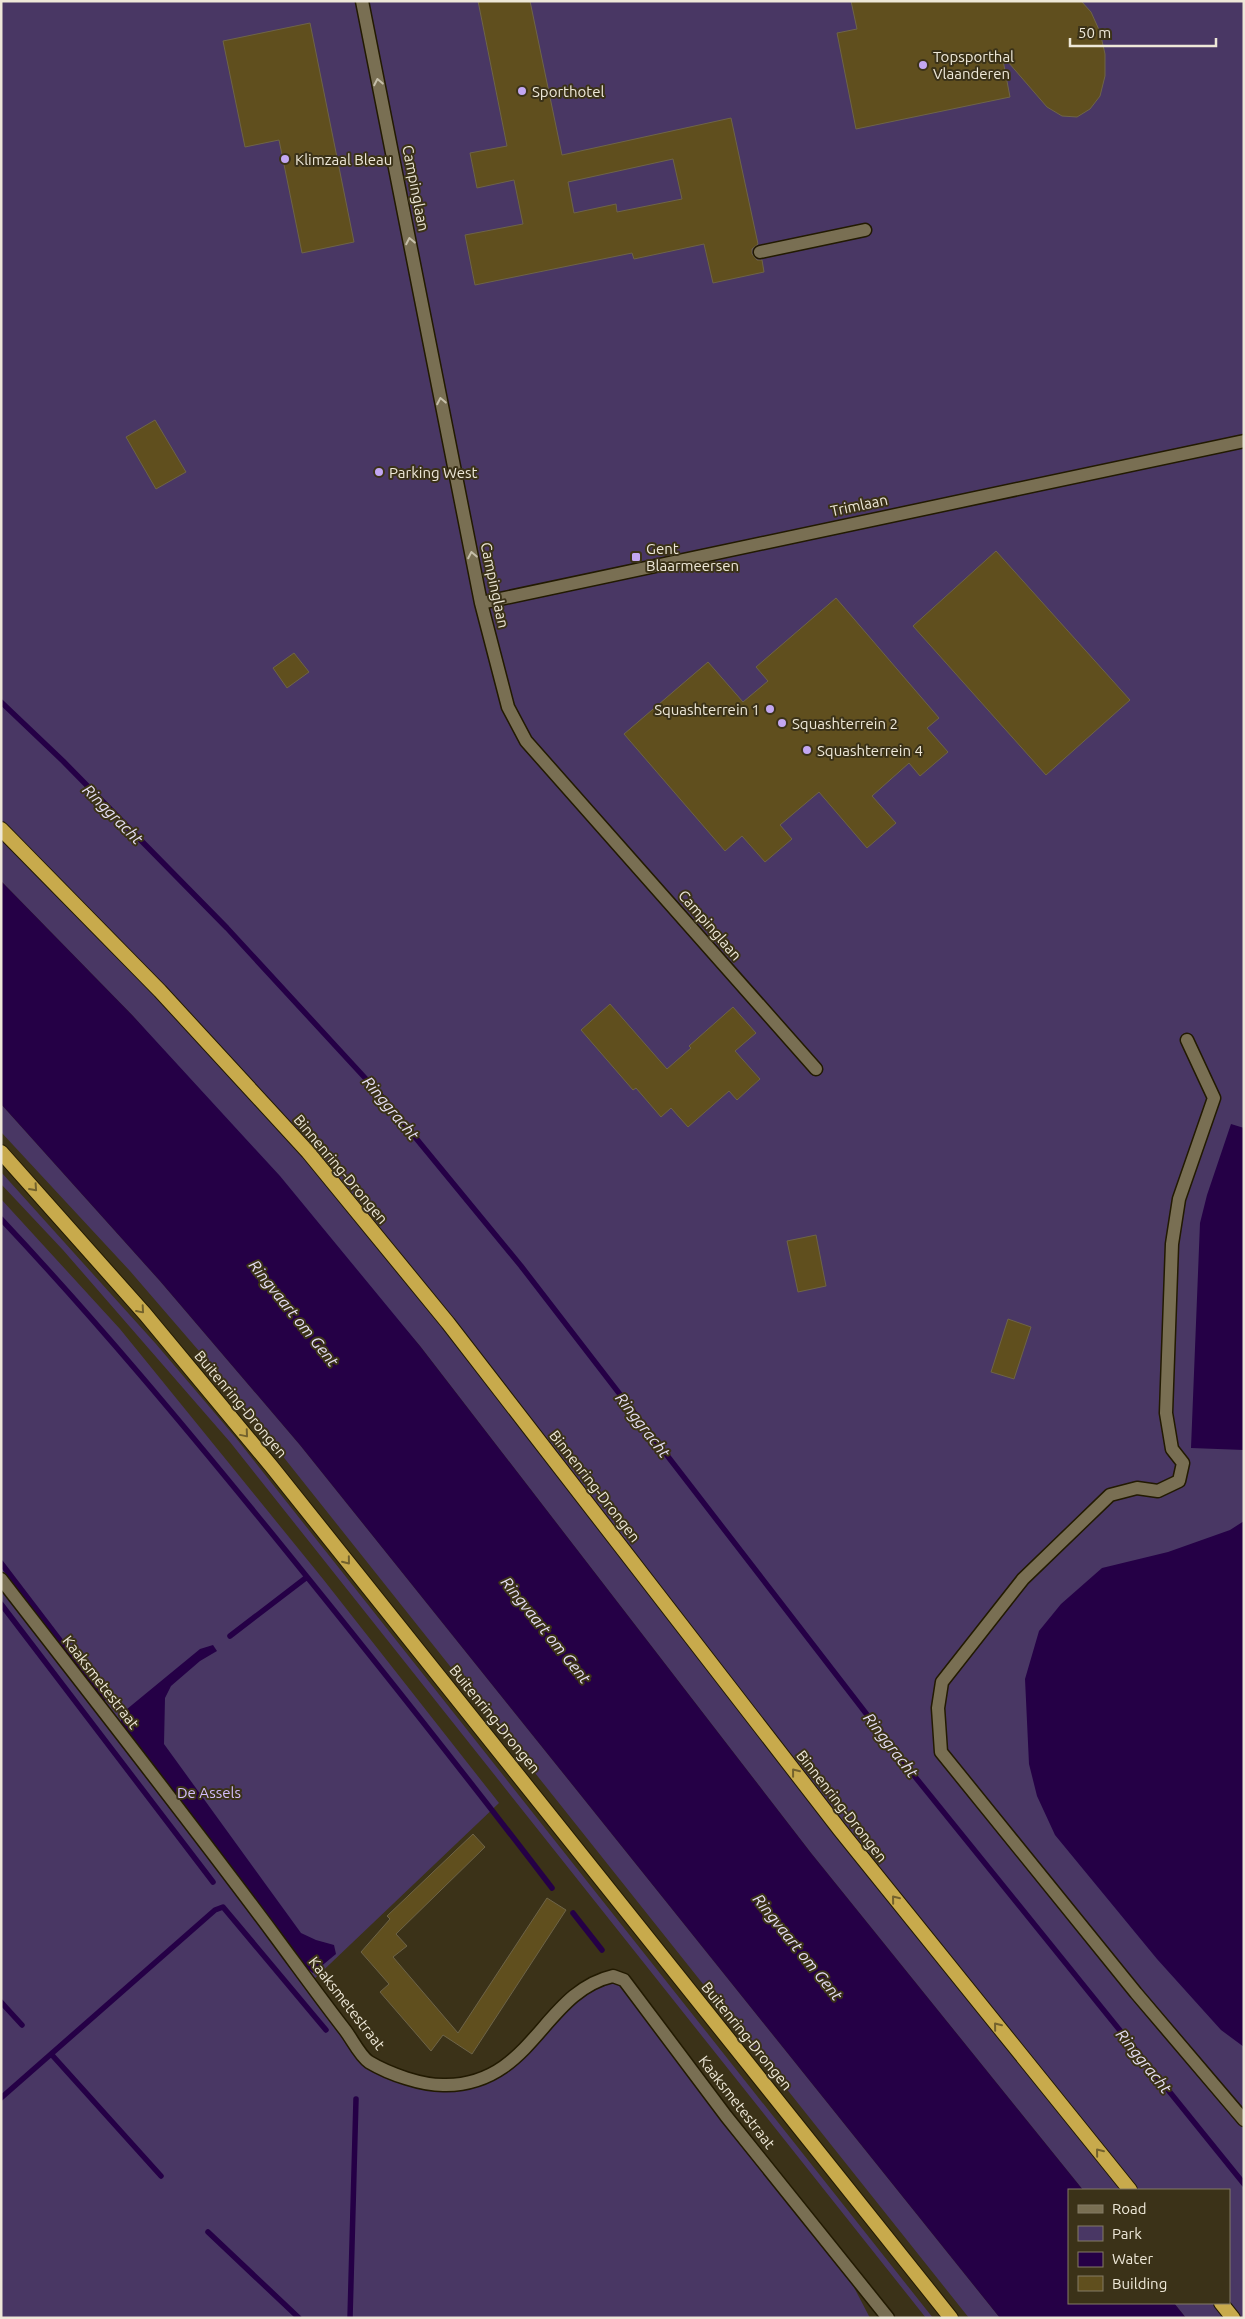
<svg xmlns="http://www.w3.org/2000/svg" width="1245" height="2319" font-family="Ubuntu,sans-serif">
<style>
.green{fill:#493764}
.water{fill:#250046}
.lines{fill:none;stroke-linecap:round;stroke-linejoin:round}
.stream{stroke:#250046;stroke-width:5.5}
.building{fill:#604f1e;stroke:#6e6448;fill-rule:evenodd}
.pedestrian-casing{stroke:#221a01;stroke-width:15}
.minor-casing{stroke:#221a01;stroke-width:15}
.trunk-casing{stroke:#221a01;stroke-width:16}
.pedestrian{stroke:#796f53;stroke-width:12}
.minor{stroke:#796f53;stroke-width:12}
.trunk{stroke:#c8aa4c;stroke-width:14}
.oneway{stroke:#c5bea9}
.oneway2{stroke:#73622d}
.poi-dot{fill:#c3a7f2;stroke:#3b3218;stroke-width:2}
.labels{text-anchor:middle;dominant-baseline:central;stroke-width:4;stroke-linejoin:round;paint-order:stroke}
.poi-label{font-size:15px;fill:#eee8d8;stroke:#3b3218;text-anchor:start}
.street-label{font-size:15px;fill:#eee8d8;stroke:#3b3218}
.park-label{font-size:15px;fill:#d4bdfc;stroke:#3b3218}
.water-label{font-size:16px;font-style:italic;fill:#e6dff4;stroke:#3b3218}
</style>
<rect width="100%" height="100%" fill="#3b3218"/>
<path class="green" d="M1,1H1244V2318H1186L1174,2303H1229V2190H1083L811,1853L420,1346L133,1016L1,881Z
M1,1104L160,1281L300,1445L1000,2318H969L199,1351L130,1271L1,1132Z
M1,1172L156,1344L236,1438L933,2318H926L230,1442L63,1250L1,1184Z
M1,1199L120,1329L323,1579L499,1803L310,1983L368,2061L445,2085L504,2068L566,2003L613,1976L846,2272L870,2318H1Z"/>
<path class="water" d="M1,881L133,1016L280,1176L420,1346L811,1853L1083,2190H1069V2303H1174L1186,2318H1000L300,1445L160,1281L1,1104Z
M1231,1124L1244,1128V1450L1191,1448L1200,1223L1207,1195Z
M1244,1521V2047L1221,2030L1157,1959L1055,1835L1037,1796L1029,1764L1025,1679L1039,1631L1061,1604L1102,1568L1168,1552L1230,1530Z
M213,1645L217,1651L200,1661L171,1686L165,1698L164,1744L301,1933L316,1940L334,1945L336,1954L313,1973L303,1965L121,1722V1714L200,1649Z"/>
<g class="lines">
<path class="stream" d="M1,702L63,761L227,928L378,1092L521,1266L912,1773L1244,2184
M1,1219C97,1321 186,1428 274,1536C368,1652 461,1769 552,1888
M1,1563L104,1698
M1,1604L213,1882
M230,1636L307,1577
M573,1913L602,1950
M1,2002L22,2025
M52,2055L161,2176
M1,2098L215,1910L223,1907L326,2030
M208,2232L299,2318
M350,2318L356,2099"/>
</g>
<path class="building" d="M478,1H530L562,155L731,118L758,244L752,249V254L757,260H762L764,272L713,283L704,244L634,259L632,253L475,285L465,235L523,224L514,180L477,188L470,153L507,146ZM673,159L682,199L617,212L616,204L574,213L568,182Z
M851,1H1081L1091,12L1100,32L1105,54V76L1100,96L1090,109L1077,117L1062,116L1047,107L1002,55L1010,97L856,129L837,33L857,29Z
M310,23L354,242L302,253L279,140L245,147L223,41Z
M155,420L186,472L156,489L126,437Z
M996,551L1130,700L1046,775L913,626Z
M836,598L939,718L927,728L948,752L920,776L909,763L872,796L896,823L867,848L819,792L780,825L792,839L765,862L742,836L725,851L624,734L708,662L743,702L768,681L756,667Z
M294,653L309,672L287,688L273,668Z
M610,1004L667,1069L691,1048L689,1046L733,1007L756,1033L735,1051L760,1079L737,1100L729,1091L688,1127L671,1108L661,1117L636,1088L633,1090L581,1030Z
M816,1235L826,1286L798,1292L787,1241Z
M1008,1319L1031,1327L1014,1379L991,1372Z
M473,1834L485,1847L396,1934L407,1946L393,1957L458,2033L547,1898L566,1910L472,2054L443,2035L431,2051L380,1992L389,1984L361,1952L390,1919L387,1916Z"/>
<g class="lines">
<g class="pedestrian-casing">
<path id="pedestrian" d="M760,252L865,230
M1187,1040L1214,1098L1179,1199L1172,1244L1166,1413L1172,1449L1183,1463L1179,1481L1158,1491L1137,1488L1110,1495L1023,1579L942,1682L938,1708L941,1752L1136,1993L1244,2120"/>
</g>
<g class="minor-casing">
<path id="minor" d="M362,1L481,603L508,707L526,741L816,1069
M481,603L1244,441
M1,1579C93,1698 186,1816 275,1936C298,1967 321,1999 345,2030C352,2039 360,2056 369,2062C389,2074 423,2086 446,2085C533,2084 543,1992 613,1976L624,1980L726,2116L888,2318"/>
</g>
<g class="trunk-casing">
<path id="trunk" d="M1,829L160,991L308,1152L448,1323L840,1830L1130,2190
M1,1152L145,1314L272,1467L951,2318
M1221,2303L1233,2318"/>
</g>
<use href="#pedestrian" class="pedestrian"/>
<use href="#minor" class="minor"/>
<use href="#trunk" class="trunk"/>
</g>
<defs><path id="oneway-chevron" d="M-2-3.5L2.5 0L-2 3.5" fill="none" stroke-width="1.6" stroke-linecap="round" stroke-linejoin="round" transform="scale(1.25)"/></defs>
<g class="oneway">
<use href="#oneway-chevron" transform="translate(378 82) rotate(-101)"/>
<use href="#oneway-chevron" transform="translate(410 241) rotate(-101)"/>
<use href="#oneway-chevron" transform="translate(441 401) rotate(-101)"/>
<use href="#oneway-chevron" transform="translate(472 555) rotate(-101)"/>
</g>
<g class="oneway2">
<use href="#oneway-chevron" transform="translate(34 1188) rotate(48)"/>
<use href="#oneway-chevron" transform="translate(141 1310) rotate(49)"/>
<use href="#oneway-chevron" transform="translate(245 1434) rotate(50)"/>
<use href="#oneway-chevron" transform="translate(347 1561) rotate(51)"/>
<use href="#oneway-chevron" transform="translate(795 1772) rotate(-128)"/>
<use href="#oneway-chevron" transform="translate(895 1899) rotate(-129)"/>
<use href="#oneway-chevron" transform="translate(997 2026) rotate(-129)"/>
<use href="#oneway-chevron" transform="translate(1099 2152) rotate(-129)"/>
</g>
<g class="poi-dot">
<circle cx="923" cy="65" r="5"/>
<circle cx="522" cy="91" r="5"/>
<circle cx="285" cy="159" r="5"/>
<circle cx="379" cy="472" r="5"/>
<rect x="631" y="552" width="10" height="10" rx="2.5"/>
<circle cx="770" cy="709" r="5"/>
<circle cx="782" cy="723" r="5"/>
<circle cx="807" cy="750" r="5"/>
</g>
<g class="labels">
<g class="poi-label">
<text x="933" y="56">Topsporthal<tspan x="933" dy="17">Vlaanderen</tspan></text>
<text x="532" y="91">Sporthotel</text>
<text x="295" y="159">Klimzaal Bleau</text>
<text x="389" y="472">Parking West</text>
<text x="646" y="548">Gent<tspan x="646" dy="17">Blaarmeersen</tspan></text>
<text x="760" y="709" text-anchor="end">Squashterrein 1</text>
<text x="792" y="723">Squashterrein 2</text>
<text x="817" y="750">Squashterrein 4</text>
</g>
<g class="street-label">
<text transform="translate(416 188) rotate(79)">Campinglaan</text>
<text transform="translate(859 505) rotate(-12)">Trimlaan</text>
<text transform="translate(495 585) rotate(78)">Campinglaan</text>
<text transform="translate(710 925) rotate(49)">Campinglaan</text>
<text transform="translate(341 1169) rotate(50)">Binnenring-Drongen</text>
<text transform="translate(241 1404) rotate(50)">Buitenring-Drongen</text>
<text transform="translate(595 1486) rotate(52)">Binnenring-Drongen</text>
<text transform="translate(101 1682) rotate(52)">Kaaksmetestraat</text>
<text transform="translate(495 1719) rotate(51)">Buitenring-Drongen</text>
<text transform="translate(842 1806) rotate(52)">Binnenring-Drongen</text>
<text transform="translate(347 2003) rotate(52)">Kaaksmetestraat</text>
<text transform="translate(747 2036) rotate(51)">Buitenring-Drongen</text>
<text transform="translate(737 2102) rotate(52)">Kaaksmetestraat</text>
</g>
<g class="park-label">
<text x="209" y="1792">De Assels</text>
</g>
<g class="water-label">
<text transform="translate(113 814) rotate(45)">Ringgracht</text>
<text transform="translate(391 1108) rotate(50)">Ringgracht</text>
<text transform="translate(294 1313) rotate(51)">Ringvaart om Gent</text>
<text transform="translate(643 1425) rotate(52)">Ringgracht</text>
<text transform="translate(546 1630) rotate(51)">Ringvaart om Gent</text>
<text transform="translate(891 1745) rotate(52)">Ringgracht</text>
<text transform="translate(798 1947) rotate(51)">Ringvaart om Gent</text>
<text transform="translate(1144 2061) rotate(51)">Ringgracht</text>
</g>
</g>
<rect width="1245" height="2319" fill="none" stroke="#eee8d8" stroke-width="5"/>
<rect x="1068" y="2189" width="162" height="115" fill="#3b3218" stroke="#837b65"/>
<rect x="1078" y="2205" width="25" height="8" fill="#796f53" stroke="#837b65"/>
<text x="1112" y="2214" font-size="15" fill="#eee8d8">Road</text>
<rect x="1078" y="2226" width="25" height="15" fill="#493764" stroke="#837b65"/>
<text x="1112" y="2239" font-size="15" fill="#eee8d8">Park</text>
<rect x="1078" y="2252" width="25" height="15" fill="#250046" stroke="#837b65"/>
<text x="1112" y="2264" font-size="15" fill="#eee8d8">Water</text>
<rect x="1078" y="2276" width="25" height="15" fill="#604f1e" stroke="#837b65"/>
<text x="1112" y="2289" font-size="15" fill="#eee8d8">Building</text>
<path d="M1070 38v8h146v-8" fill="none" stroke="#eee8d8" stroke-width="2.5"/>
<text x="1078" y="38" font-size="15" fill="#eee8d8" stroke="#3b3218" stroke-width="4" paint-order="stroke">50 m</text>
</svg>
